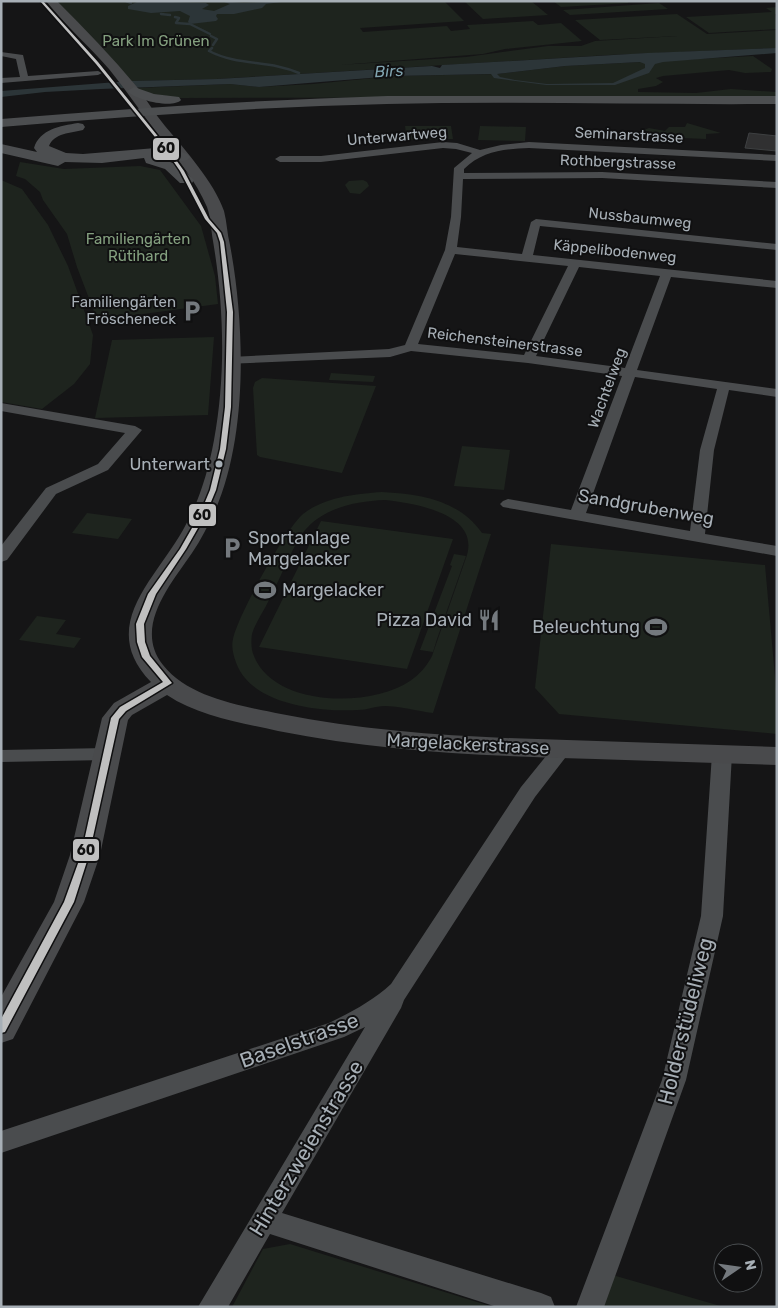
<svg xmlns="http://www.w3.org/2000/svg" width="778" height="1308" font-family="Rubik,sans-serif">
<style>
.green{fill:#1e241e;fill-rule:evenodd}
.water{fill:#2c3538;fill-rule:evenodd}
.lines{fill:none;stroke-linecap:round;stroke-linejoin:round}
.stream{stroke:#2c3538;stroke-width:2.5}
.building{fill:#303031;stroke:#3e4042}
.street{fill:#4a4c4e;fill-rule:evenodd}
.secondary{fill:#494a4c;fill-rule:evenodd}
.highway{fill:#4c4e50;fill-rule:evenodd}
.bus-1-casing{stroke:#101011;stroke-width:3}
.bus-1{fill:#c0c0c0;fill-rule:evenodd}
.bus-dot{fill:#a7afb6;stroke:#101011;stroke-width:2}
.labels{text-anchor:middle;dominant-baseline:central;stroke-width:4;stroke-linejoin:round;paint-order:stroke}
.far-park-label{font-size:15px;fill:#84a07f;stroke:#101011}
.far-street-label{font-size:15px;fill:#a7afb6;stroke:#101011}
.far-poi-label{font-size:15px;fill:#a7afb6;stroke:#101011;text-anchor:end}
.far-water-label{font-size:16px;font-style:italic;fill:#80a3af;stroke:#101011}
.bus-label{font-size:17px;fill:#a7afb6;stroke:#101011;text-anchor:end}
.street-label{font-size:18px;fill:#a7afb6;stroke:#101011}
.poi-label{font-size:18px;fill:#a7afb6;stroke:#101011;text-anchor:start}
.near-street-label{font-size:21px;fill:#a7afb6;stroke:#101011}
.line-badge{stroke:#101011;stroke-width:2}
.pale-badge-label{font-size:14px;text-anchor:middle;font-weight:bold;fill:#111}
</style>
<rect width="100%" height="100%" fill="#151516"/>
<path class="green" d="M56,1H444L464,21L360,28L363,32L447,26L451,31L470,29L467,25L533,21L538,25L561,23L582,41L505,49L483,54L339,65L466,57L548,46H581L595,41L678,36L600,40L575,20L677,14L707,34L777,30V48L609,55L217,79L130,81Z
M464,1H531L548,15L483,19Z
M553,1H626L629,3L561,7Z
M659,3L668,9L570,15L563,10Z
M777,7V14H775L777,29L709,33L686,17L772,12L766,8Z
M753,56L772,69L771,72L745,73L729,70L663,76L656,78L663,82L656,86L638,89V92L696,93L731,89L777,92V97L178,98L142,92L137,88L230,84L259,87L313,84L394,76L497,74L565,66Z
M687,123L721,133L706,134V139L659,137L644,130L649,128L665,131L669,127H685Z
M405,126H451L453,139L407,140Z
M480,126L526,127L525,141L478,140Z
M20,162L64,169L140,166L160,170L201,226L215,276L218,304L128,316L127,321L125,323L98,322L77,267L67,234L43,200L40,192L25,179L16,176Z
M1,180L22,189L48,225L68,266L93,335L90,364L74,384L42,409L1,402Z
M363,180L367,182L369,186L360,194L350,193L345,185L349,181Z
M214,337L208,415L95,418L112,340Z
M331,373L375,376L373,382L329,380Z
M262,378L376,386L342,473L260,457L257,455L253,388L255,382Z
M462,446L510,450L504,490L454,486Z
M382,492C420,494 459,500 482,533L491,534L433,713C417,711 400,706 384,706C376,706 367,710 358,710C324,712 268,706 245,678C237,669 230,650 233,639C237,617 286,528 303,514C325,497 355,494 382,492ZM385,500C413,503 479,513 467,555L432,656C427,666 419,675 410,681C370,708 274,707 254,656C251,650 251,641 252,634C255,623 264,611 269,600C280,579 289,555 301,535C305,530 311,523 317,519C337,505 361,501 385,500Z
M87,513L132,519L118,539L72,533Z
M321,521L453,539L407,669L259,647Z
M551,544L765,565L777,699V734L559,714L535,688Z
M454,554L466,556L437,639L433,652L420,650L452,566L450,565Z
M37,616L66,620L56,634L81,638L74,648L19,640Z
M290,1244L493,1307H232L263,1249Z
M609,1274L724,1307H599Z"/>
<path class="water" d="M139,1L206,3L209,5L202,9L214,11L230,4L221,1L244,3L289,1L266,4L262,8L234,14H217L216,16L218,19L216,21L190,24L188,22L190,16L180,11L151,13L128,9V6Z
M777,48V53L663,62L655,64L649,73L615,85H546L494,78L491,74L394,76L259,87L230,84L101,89L45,92L1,97V91L130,81L217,79L432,66L440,68L442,65L647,53ZM640,62L645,64V68L613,83L547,84L515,80L500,77L497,74L565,66Z"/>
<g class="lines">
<path class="stream" d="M126,1L131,3
M161,14L170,15
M175,17L179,18L176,23L190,24L210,34
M211,36L217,39L213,45
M212,48L209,51C238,66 270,60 299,73"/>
</g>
<path class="building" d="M749,133L777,136V151L745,148Z"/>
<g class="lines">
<path class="street" d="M1,52L23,55L28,76L98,71L102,73L98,75L1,83V78L20,77L16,59L1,56Z
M443,142L457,143L480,150L501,145L529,142L777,155V161L529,148C505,149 482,151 464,169V173L602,172L777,182V188L602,178L463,179L461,217L457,247L522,254L531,222L536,219L777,244V250L540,226L533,255L777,281V288L671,277L637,370L777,389V397L729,390L714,450L705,534L777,546V556L503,507L500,504L503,501L508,499L571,510L622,376L528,363L411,351L390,357L225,364L224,361L225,358L230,357L389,349L405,345L445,250L451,217L454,168L472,153L456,149L443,148L321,162H280L275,159L280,156H321ZM455,254L568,266L524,355L418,344ZM579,267L660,276L625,368L536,356ZM635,377L717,389L700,450L690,531L586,513Z
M1,403L135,426L142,430L108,470L56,494L7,560L1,562V546L46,488L98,464L125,433L1,411Z
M562,743L569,745L572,749L535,797L404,1000L401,1008L282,1213L541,1293L551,1297L555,1307H497L270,1234L228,1307H198L365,1027L344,1037L1,1153V1131L329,1023C351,1012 373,1001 391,984L521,787L555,745Z
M107,748L114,749L117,754L114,759L107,760L1,762V750Z
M722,748L729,749L732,754L723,916L686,1080L604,1307H576L662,1080L701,916L712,754L715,749Z"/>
<path class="secondary" d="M46,1H57C85,29 112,57 137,87C147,100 155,114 165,126C185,150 214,182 224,211C227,222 227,234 230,245C245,325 248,436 215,511C208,525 201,540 192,553C171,584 133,627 163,665C189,698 242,706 281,714C386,735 491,738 597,741C657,743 717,745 777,747V765C716,763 655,761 595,759C488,756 383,752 278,731C242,723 198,716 167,695L132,715L128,720L100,855L84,902L13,1039L1,1043V997L54,902L70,855L102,718L114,703L151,682C97,626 155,580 183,530C199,502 208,472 214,440C226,375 224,306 213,241C211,230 211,218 207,207C196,181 177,158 160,137C142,114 127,91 109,69C89,46 65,25 46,1Z"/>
<path class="highway" d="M134,87L154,94L179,97L181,100C173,109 135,100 127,91Z
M387,96H777V104C647,105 517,101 387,104C258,107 129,116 1,127V119C130,108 258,100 387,96Z
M78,123L83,124L85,127L83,130C71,133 54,133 49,146L66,153L83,154L168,147L187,154L190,157L187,160C177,163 169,155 158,157L180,166L194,180L192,183H180L165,169L146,163L144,158L102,163L65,162L58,166L1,153V144L37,152L34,148C40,129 60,126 78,123Z"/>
<g class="bus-1-casing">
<path id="bus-1" d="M40,1H43L98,62L169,150L184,171L209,219L221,233L224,242L233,312L231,407L226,449L216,490L206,514L186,549L156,594L144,624L145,642L150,656L172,683L126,711L119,719L89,855L74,902L5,1032L1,1033V1019L64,902L81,855L111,718L120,707L163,682L142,657L137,642L136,624L148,594L180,549L200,514L210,490L220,449L225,407L227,312L220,242L217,233L205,219L180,171L167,152L96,64Z"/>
</g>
<use href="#bus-1" class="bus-1"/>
</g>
<defs>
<g id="parking-bare" transform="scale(1.725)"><path d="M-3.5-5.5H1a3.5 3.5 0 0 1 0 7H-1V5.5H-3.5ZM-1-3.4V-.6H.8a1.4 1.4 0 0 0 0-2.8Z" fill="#74797e" stroke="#101011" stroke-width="2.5" paint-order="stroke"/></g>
<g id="stadium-bare" transform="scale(1.725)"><path d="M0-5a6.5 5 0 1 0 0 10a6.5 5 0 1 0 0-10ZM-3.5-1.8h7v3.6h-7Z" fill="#74797e" stroke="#101011" stroke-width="2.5" paint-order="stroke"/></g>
<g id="restaurant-bare" transform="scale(1.725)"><path d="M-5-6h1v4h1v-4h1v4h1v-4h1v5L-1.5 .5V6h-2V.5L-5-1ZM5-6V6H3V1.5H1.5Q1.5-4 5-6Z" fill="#74797e" stroke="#101011" stroke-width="2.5" paint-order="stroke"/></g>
</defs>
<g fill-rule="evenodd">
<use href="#parking-bare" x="192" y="311"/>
<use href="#parking-bare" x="232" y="548"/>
<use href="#stadium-bare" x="265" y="590"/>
<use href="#restaurant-bare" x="489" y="620"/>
<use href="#stadium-bare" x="656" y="627"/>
</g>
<circle class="bus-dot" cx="219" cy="464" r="4.5"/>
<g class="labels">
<g class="far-park-label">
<text x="156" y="41">Park Im Grünen</text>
<text x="138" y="239">Familiengärten<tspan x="138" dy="17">Rütihard</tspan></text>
</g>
<g class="far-street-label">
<text transform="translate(629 135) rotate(3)">Seminarstrasse</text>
<text transform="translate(397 136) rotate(-5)">Unterwartweg</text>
<text transform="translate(618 162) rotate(2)">Rothbergstrasse</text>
<text transform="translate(640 218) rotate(6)">Nussbaumweg</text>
<text transform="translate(615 251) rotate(6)">Käppelibodenweg</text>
<text transform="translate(505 342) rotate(7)">Reichensteinerstrasse</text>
<text transform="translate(607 388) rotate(-70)">Wachtelweg</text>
</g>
<g class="far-poi-label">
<text x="176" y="302">Familiengärten<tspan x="176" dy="17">Fröscheneck</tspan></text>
</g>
<g class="far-water-label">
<text transform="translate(389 71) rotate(-3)">Birs</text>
</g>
<g class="bus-label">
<text x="210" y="464">Unterwart</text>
</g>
<g class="street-label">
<text transform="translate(646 507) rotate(10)">Sandgrubenweg</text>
<text transform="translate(468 744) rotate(3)">Margelackerstrasse</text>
</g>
<g class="poi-label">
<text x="248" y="538">Sportanlage<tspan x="248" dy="21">Margelacker</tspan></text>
<text x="282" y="590">Margelacker</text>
<text x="472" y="620" text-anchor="end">Pizza David</text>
<text x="640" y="627" text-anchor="end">Beleuchtung</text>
</g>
<g class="near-street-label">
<text transform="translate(685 1021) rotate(-76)">Holderstüdeliweg</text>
<text transform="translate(299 1040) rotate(-20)">Baselstrasse</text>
<text transform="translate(306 1148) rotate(-59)">Hinterzweienstrasse</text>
</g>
</g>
<g class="line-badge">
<rect x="152" y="137" width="28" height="24" rx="5" fill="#c0c0c0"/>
<rect x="188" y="503" width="29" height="24" rx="5" fill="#c0c0c0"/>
<rect x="72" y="838" width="28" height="24" rx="5" fill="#c0c0c0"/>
</g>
<g class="pale-badge-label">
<text x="166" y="153">60</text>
<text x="202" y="520">60</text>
<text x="86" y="855">60</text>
</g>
<rect width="778" height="1308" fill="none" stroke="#a7afb6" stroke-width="5"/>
<g transform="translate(738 1268) rotate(77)"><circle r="24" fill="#101011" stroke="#4c5053"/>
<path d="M0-4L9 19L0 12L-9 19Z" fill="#74797e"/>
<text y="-8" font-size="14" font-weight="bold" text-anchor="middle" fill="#a7afb6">N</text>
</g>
</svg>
